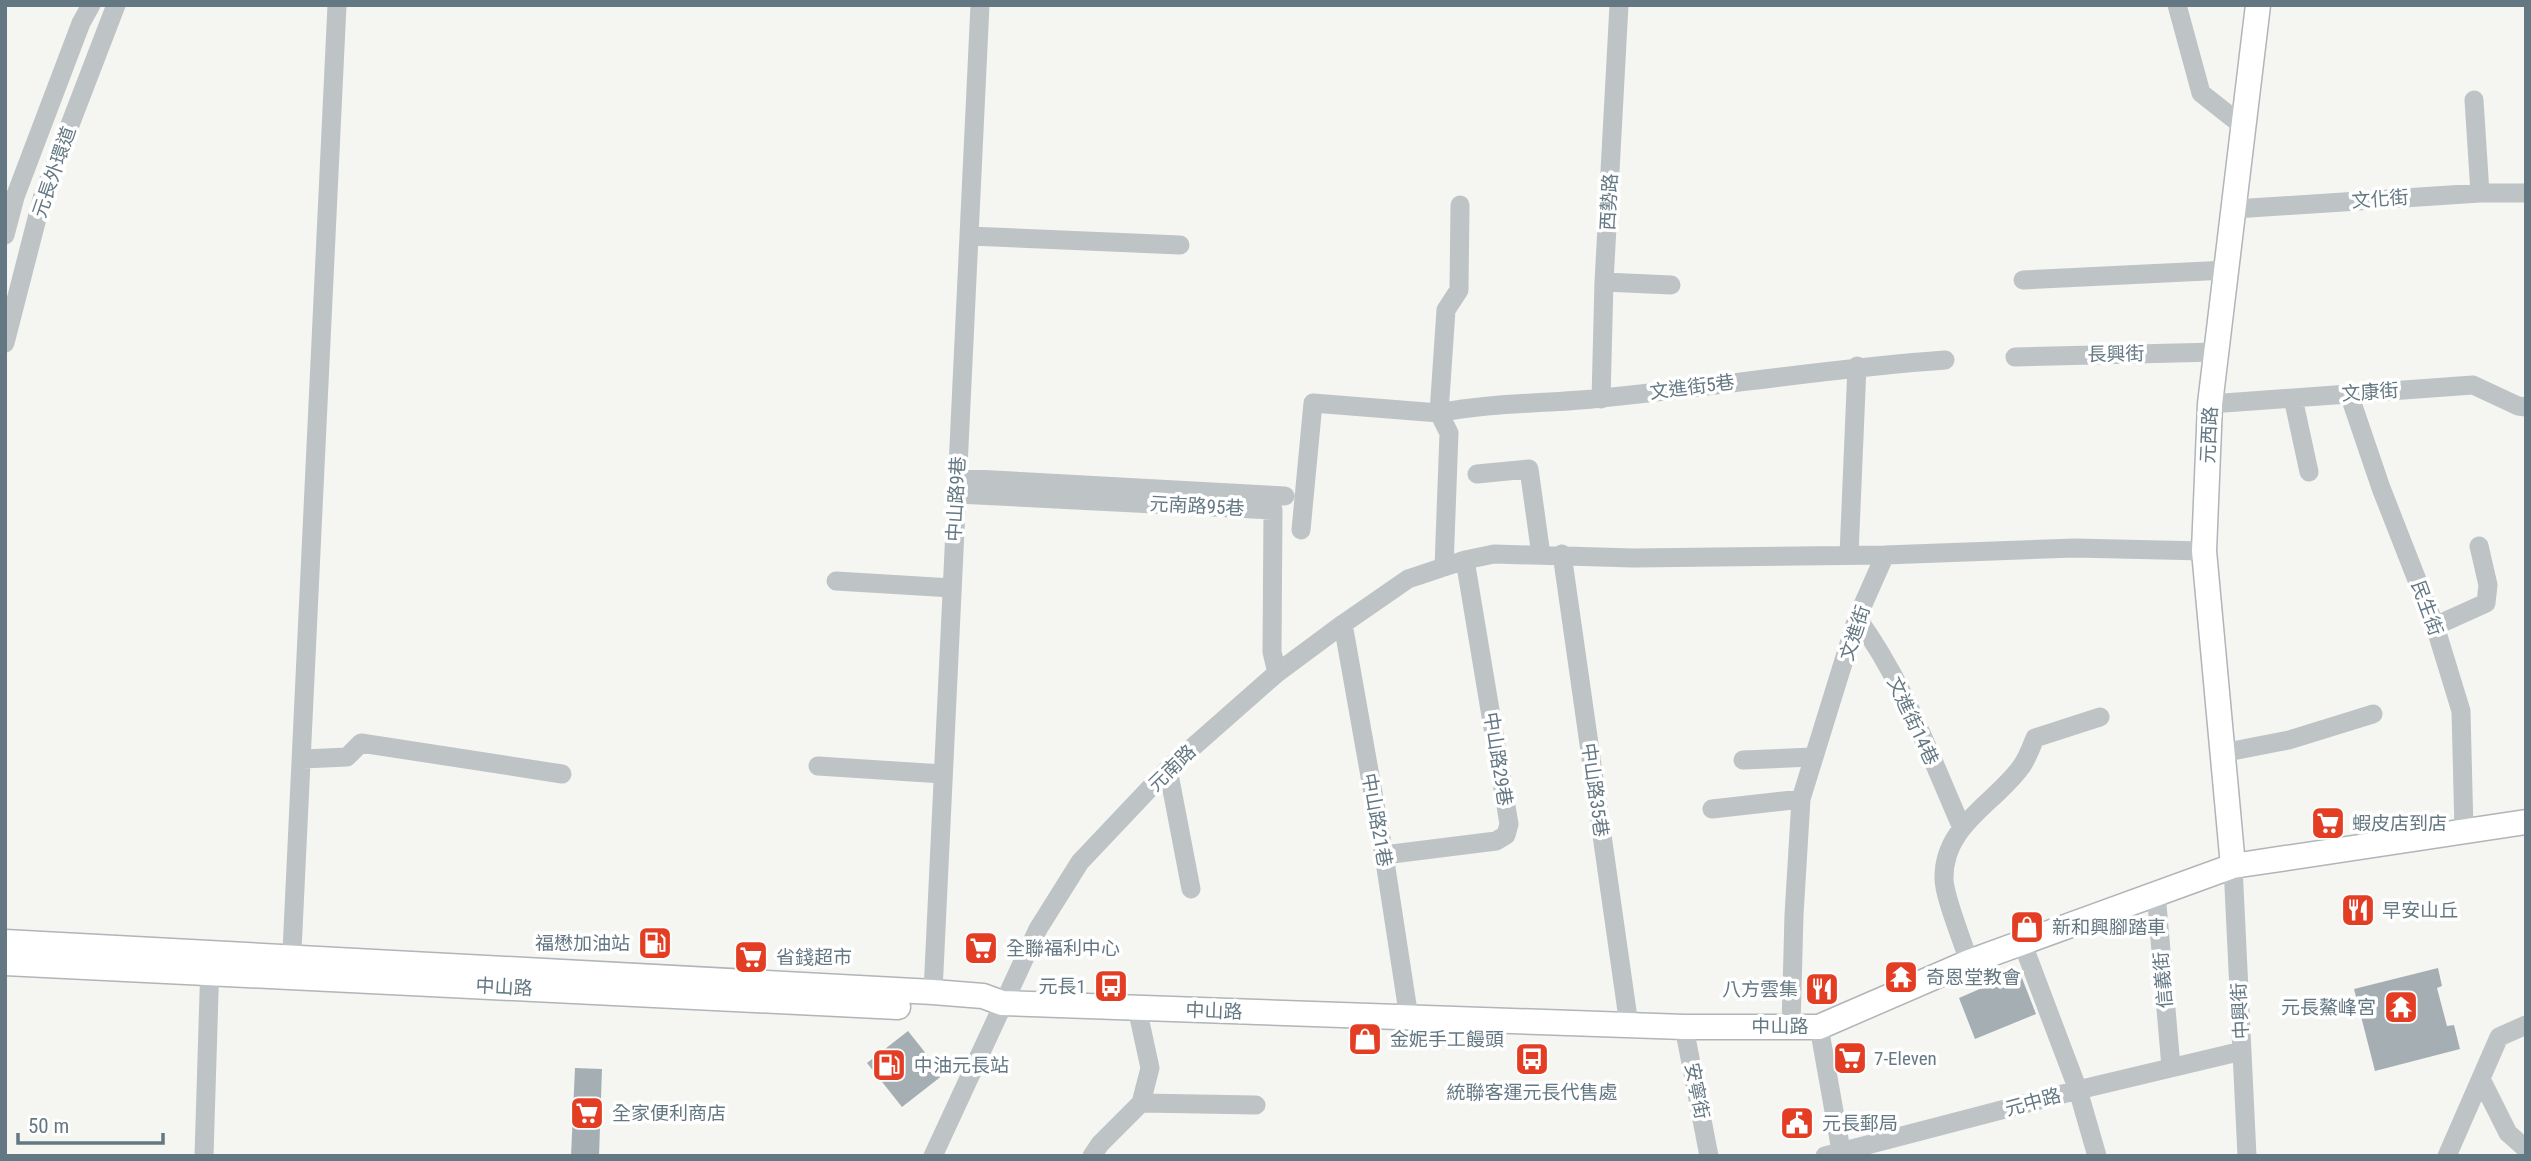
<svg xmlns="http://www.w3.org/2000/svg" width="2531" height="1161" font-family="'Roboto Condensed','Noto Sans TC',sans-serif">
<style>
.building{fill:#a5afb3}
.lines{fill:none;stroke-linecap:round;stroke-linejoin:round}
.major-casing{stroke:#afb5b8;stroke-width:27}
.minor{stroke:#bec3c6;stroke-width:19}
.major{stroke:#fff;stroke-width:24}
.labels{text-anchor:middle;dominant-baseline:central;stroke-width:7;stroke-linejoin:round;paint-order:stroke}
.street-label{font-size:19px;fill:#647883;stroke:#fff}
.poi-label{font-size:19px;fill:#647883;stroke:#fff;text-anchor:start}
</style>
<rect width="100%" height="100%" fill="#f5f5f2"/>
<path class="building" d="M2438,968L2442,986L2437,988L2447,1026L2454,1025L2460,1049L2375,1071L2354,989Z
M2014,974L2022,978L2036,1014L1975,1039L1959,998Z
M908,1031L943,1075L902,1107L867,1063Z
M575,1068L602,1069L599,1156H571Z"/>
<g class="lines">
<g class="major-casing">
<path id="major" d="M2233,866L2204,551L2210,404L2258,5
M5,942L933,992L983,996L1002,1003L1684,1027H1819L1969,962L2233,866L2526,822
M5,963L898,1007"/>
</g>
<path class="minor" d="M2177,5L2201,93L2244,127
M2474,100L2480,193
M1460,205L1459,290L1446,310L1439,413C1493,402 1548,404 1602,398C1717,387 1830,368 1945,360
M2235,209L2480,193H2526
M5,235L15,197L81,23L91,5
M969,236L1180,245
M2023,280L2227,270
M1604,282L1671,285
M5,343L43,195L116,5
M2015,357L2217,352
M2349,394L2381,488L2435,626L2461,711L2464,831
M2293,398L2309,472
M1601,399L1604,282L1619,5
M2210,404L2473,385L2518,406L2526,407
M1477,474L1529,469L1541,555
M957,478L1285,496
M957,494L1273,510L1272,652L1277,673
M1301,530L1313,403L1439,413L1449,433L1444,567
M1562,554L1629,1025
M1849,555L1857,366
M836,581L952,588
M1857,618C1903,680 1931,758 1962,828
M1343,624L1384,855L1409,1018
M2435,626L2486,603L2488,585L2479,546
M2222,753L2289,740L2373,714
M303,759L347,757L361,743L562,774
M1743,760L1812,757
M818,766L943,774
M1168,769L1191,889
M1712,809L1801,799
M1384,855L1496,841L1506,835L1509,824L1465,560
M2233,866L2247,1156
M2156,893L2171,1067
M2022,942L2078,1090L2097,1156
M1969,962C1963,942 1944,896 1944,879C1943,826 1993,805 2021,767C2027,759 2031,748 2035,738L2100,717
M291,972L337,5
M933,992L980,5
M1791,1026L1794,915L1801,799L1857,618L1885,555
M1684,1027L1709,1156
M1819,1027L1842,1156
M2481,1079L2508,1133L2526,1149
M1141,1103L1256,1105
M204,1156L210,961
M933,1156L1038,929L1080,862L1168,769L1277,673L1343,624L1408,579L1465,560L1494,554L1633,558L1885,555L2075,548L2204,551
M1092,1156L1100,1144L1141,1103L1150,1068L1137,1008
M1825,1156L2078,1090L2242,1051
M2447,1156L2499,1037L2526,1025"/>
<use href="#major" class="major"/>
</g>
<defs>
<g id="supermarket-square" transform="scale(1.75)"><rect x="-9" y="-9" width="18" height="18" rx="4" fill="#e33e24" stroke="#fff"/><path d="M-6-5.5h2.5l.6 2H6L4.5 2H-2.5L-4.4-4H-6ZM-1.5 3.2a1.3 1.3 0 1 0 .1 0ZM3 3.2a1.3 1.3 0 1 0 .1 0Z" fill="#fff"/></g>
<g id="restaurant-square" transform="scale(1.75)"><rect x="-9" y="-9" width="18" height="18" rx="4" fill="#e33e24" stroke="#fff"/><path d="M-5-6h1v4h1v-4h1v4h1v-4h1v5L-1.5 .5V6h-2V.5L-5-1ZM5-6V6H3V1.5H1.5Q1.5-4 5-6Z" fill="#fff"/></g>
<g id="shop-square" transform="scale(1.75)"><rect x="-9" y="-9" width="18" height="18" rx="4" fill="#e33e24" stroke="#fff"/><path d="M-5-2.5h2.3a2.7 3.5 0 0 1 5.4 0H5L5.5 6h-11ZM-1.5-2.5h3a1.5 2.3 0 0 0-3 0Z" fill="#fff"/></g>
<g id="fuel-square" transform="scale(1.75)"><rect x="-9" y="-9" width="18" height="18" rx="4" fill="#e33e24" stroke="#fff"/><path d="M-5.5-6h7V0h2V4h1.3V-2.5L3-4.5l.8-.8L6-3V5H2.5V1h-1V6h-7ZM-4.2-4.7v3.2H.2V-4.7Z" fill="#fff"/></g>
<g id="temple-square" transform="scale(1.75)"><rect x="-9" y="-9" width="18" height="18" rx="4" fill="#e33e24" stroke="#fff"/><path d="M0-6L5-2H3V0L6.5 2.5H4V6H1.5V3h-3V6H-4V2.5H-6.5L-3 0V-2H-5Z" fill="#fff"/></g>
<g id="bus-square" transform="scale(1.75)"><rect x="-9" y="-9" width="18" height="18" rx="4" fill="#e33e24" stroke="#fff"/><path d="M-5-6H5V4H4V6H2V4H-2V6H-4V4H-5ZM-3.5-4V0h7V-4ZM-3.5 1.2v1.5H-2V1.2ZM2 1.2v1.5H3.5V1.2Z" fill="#fff"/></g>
<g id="civic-square" transform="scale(1.75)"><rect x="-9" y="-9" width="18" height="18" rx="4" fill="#e33e24" stroke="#fff"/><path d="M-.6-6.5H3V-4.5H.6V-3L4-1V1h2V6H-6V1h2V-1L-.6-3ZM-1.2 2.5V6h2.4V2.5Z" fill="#fff"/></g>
</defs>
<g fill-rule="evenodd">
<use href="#supermarket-square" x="2328" y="823"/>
<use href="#restaurant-square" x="2358" y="910"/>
<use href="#shop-square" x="2027" y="927"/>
<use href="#fuel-square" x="655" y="943"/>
<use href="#supermarket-square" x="981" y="948"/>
<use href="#supermarket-square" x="751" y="957"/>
<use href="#temple-square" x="1901" y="977"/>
<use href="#bus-square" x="1111" y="986"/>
<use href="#restaurant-square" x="1822" y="989"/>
<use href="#temple-square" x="2401" y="1007"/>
<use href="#shop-square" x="1365" y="1039"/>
<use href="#supermarket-square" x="1850" y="1058"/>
<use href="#bus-square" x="1532" y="1059"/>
<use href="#fuel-square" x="889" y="1065"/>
<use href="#supermarket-square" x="587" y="1113"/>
<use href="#civic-square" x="1797" y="1123"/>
</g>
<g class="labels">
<g class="street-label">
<text transform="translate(54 172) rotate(-71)">元長外環道</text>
<text transform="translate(2380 199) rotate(-4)">文化街</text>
<text transform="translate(1609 202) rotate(-87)">西勢路</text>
<text transform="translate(2116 354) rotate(-1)">長興街</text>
<text transform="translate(1692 387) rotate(-7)">文進街5巷</text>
<text transform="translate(2370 392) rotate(-4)">文康街</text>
<text transform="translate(2209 435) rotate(-87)">元西路</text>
<text transform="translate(956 499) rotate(-87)">中山路9巷</text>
<text transform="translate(1197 506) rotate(3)">元南路95巷</text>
<text transform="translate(2427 608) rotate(70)">民生街</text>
<text transform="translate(1855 633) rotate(-72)">文進街</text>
<text transform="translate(1913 721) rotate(65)">文進街14巷</text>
<text transform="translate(1498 759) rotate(81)">中山路29巷</text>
<text transform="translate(1172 768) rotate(-44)">元南路</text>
<text transform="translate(1595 790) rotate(82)">中山路35巷</text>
<text transform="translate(1377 820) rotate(80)">中山路21巷</text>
<text transform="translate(2163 980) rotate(-95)">信義街</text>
<text transform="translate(504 987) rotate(3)">中山路</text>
<text transform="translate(1214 1011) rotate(2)">中山路</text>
<text transform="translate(2240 1011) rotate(-93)">中興街</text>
<text x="1780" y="1026">中山路</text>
<text transform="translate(1697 1091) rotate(79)">安寧街</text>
<text transform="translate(2033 1102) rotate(-15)">元中路</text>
</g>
<g class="poi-label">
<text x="2352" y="823">蝦皮店到店</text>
<text x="2382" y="910">早安山丘</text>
<text x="2052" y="927">新和興腳踏車</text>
<text x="630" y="943" text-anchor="end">福懋加油站</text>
<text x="1006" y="948">全聯福利中心</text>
<text x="776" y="957">省錢超市</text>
<text x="1926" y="977">奇恩堂教會</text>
<text x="1086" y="986" text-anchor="end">元長1</text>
<text x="1798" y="989" text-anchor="end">八方雲集</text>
<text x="2376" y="1007" text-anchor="end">元長鰲峰宮</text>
<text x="1390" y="1039">金妮手工饅頭</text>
<text x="1874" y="1058">7-Eleven</text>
<text x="914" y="1065">中油元長站</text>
<text x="1532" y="1092" text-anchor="middle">統聯客運元長代售處</text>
<text x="612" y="1113">全家便利商店</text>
<text x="1822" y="1123">元長郵局</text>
</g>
</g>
<rect width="2531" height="1161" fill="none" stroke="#647883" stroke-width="14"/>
<path d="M18 1133v10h145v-10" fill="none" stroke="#647883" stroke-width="3.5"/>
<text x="28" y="1133" font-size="21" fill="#647883" stroke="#ffffff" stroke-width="5" paint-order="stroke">50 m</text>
</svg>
